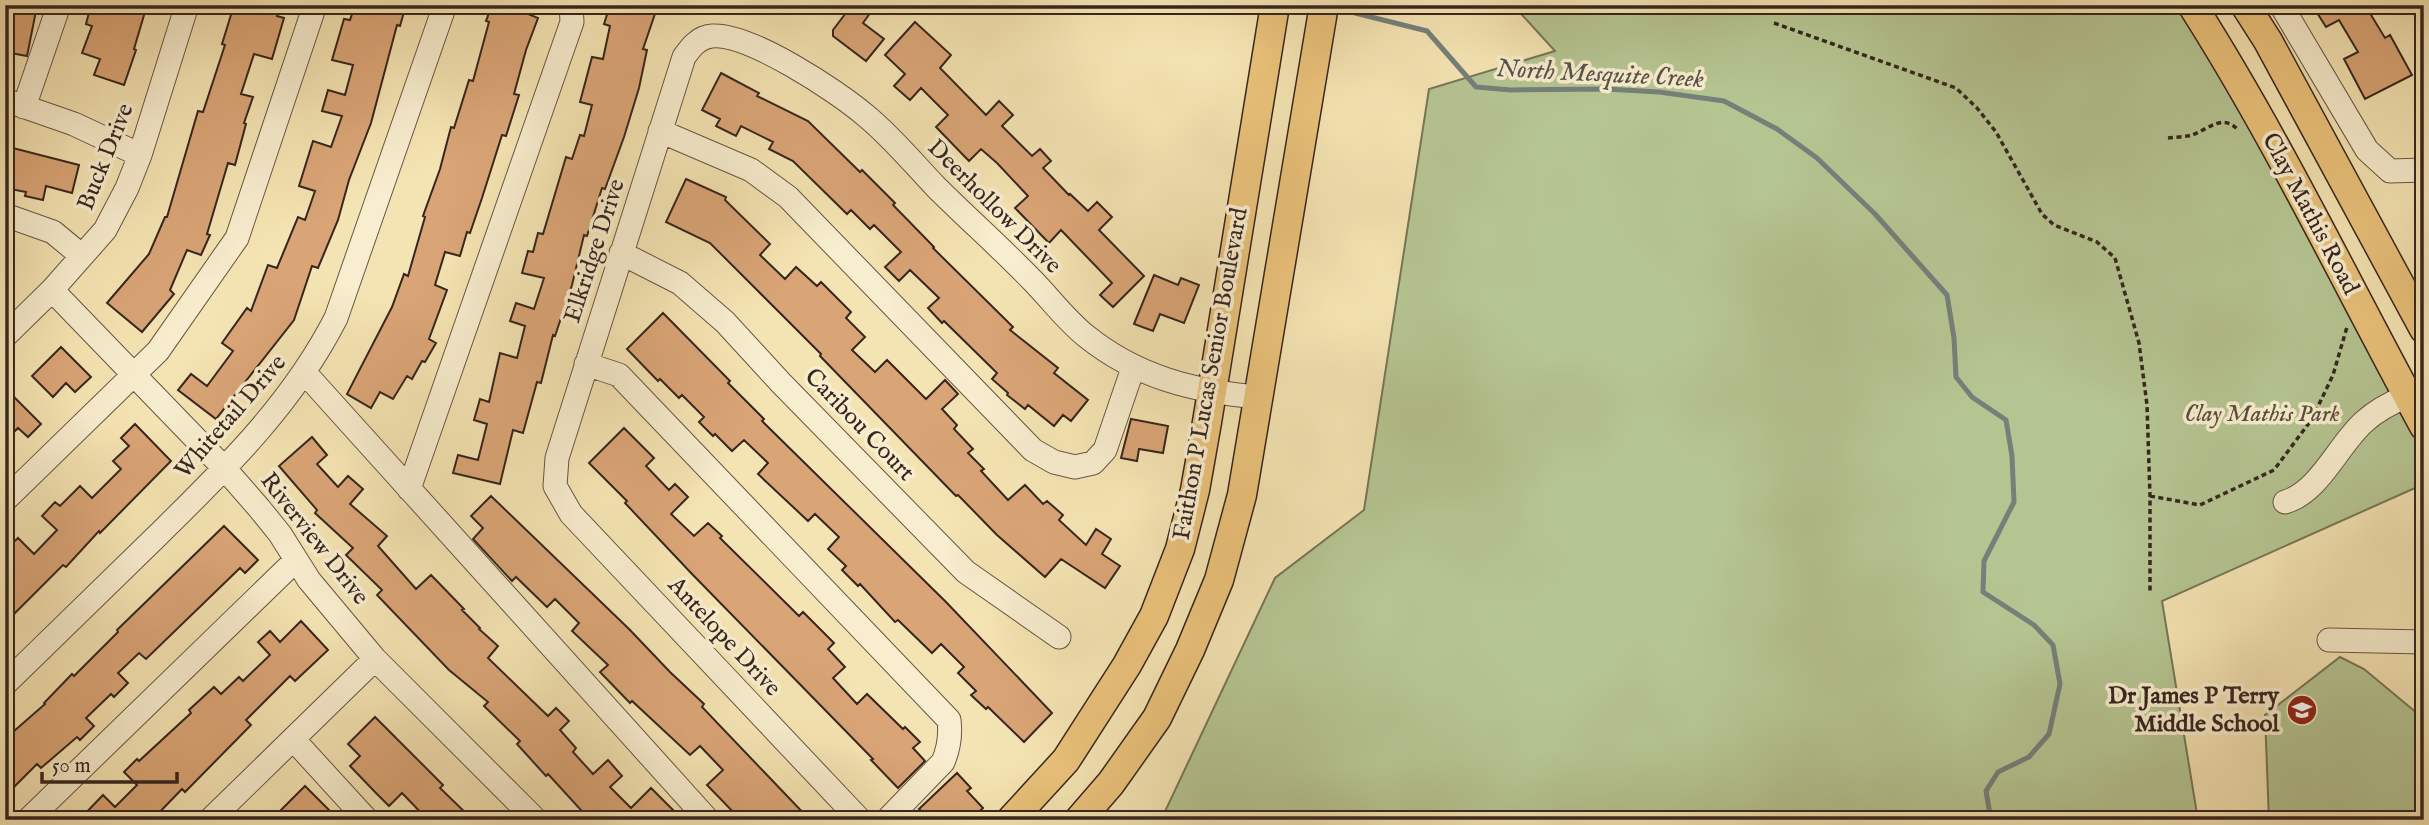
<svg xmlns="http://www.w3.org/2000/svg" width="2429" height="825" font-family="'IM FELL English',serif">
<style>
.green{fill:#b5c592;stroke:#767658;stroke-width:2}
.lines{fill:none;stroke-linecap:round;stroke-linejoin:round}
.stream{stroke:#75807a;stroke-width:5}
.building{fill:#daa576;stroke:#36261f;stroke-width:2}
.minor-casing{stroke:#665644;stroke-width:25}
.major-casing{stroke:#36261f;stroke-width:31}
.path{stroke:#36261f;stroke-width:3.5;stroke-dasharray:5 3.5;stroke-linecap:butt}
.minor{stroke:#f8edce;stroke-width:23}
.major{stroke:#eac27a;stroke-width:28}
.labels{text-anchor:middle;dominant-baseline:central;stroke-width:7;stroke-linejoin:round;paint-order:stroke}
.street-label{font-size:24px;fill:#36261f;stroke:#f8edce}
.park-label{font-size:24px;font-style:italic;fill:#564e3c;stroke:#f8edce}
.poi-label{font-size:24px;font-weight:bold;fill:#36261f;stroke:#f8edce;text-anchor:end}
.water-label{font-size:26px;font-style:italic;fill:#56534c;stroke:#f8edce}
</style>
<rect width="100%" height="100%" fill="#f5e4b3"/>
<filter id="stains"><feTurbulence type="fractalNoise" baseFrequency=".00286" numOctaves="4"/><feColorMatrix values="0 0 0 0 .2 0 0 0 0 .09 0 0 0 0 .02 0 0 0 .5 -.17"/></filter>
<radialGradient id="worn" r=".72"><stop offset=".6" stop-color="#630" stop-opacity="0"/><stop offset="1" stop-color="#630" stop-opacity=".3"/></radialGradient>
<path class="green" d="M1513,5H2184L2336,273L2424,453V484L2162,601L2198,820H1161L1275,578L1364,510L1429,89L1555,51Z
M2340,657L2364,669L2424,719V820H2269L2265,715Z"/>
<g class="lines">
<path class="stream" d="M1335,5L1355,13L1427,31L1476,87L1511,90L1606,89L1659,92L1724,101L1777,129L1817,158L1875,214L1947,295L1954,338L1956,377L1972,397L2006,420L2012,456L2014,502L1984,561L1983,592L2034,625L2053,645L2060,684L2049,734L2029,757L1998,772L1986,791L1991,820"/>
</g>
<path class="building" d="M5,5H21L20,8L36,11L27,56L5,52Z
M91,5H147L134,49L136,50L124,85L94,75L100,59L82,53L92,26L86,24Z
M234,5H281L277,16L284,18L272,59L254,54L241,94L253,97L244,123L246,124L235,165L228,163L207,234L210,235L201,255L187,250L170,290L174,294L142,332L107,303L149,254L165,217H167L198,111L203,112L225,45L222,44Z
M355,5H406L400,26L397,25L371,123L349,180L338,220L318,268L312,266L294,320L216,419L178,390L191,374L207,386L233,351L222,343L247,308L251,311L268,265L277,268L298,217L305,220L315,191L299,186L313,141L331,147L342,116L322,111L328,90L345,95L353,65L332,60L344,19L350,20Z
M492,5H531L528,14L538,18L526,50L514,94L519,95L506,136L502,135L482,198L470,233L467,232L460,256L445,252L435,285L447,290L429,339L436,343L425,362L422,361L412,379L407,376L393,399L380,392L371,408L347,394L392,307L404,274L408,276L425,217L423,216L440,169L451,127L454,128L469,80L473,81L489,22L486,21Z
M610,5H658L643,49L647,50L639,88L624,137L605,189L602,188L587,236L584,235L572,285L555,336L553,335L541,383L537,382L523,433L513,430L500,484L453,473L458,455L478,460L487,424L474,420L480,399L489,402L500,353L517,358L525,326L510,321L516,303L534,309L544,278L522,273L528,251L533,252L538,233L543,234L566,157L572,159L580,135L584,136L592,105L580,102L592,57L603,59L610,26L604,24Z
M852,5H876L863,23L884,39L866,61L833,36V30Z
M2327,5H2365L2385,38L2390,35L2412,75L2365,99L2344,59L2358,52L2339,20L2326,27L2316,11Z
M915,22L951,55L940,68L986,115L999,101L1013,115L1002,126L1032,156L1040,149L1051,161L1043,168L1069,195L1070,194L1088,211L1097,202L1112,217L1099,230L1144,276L1113,307L1100,295L1112,283L1061,230L1049,243L1015,208L1028,196L997,163L981,149L969,161L936,127L948,115L921,88L910,100L894,86L905,74L885,55Z
M721,73L759,93L757,96L808,121L860,172L862,170L895,203L893,205L934,247L933,248L1013,327L1010,330L1058,368L1054,373L1088,400L1071,421L1063,415L1054,426L1028,405L1025,409L1007,395L1008,393L992,379L997,373L944,321L942,323L928,308L939,298L910,270L899,281L885,267L901,252L874,225L870,229L851,210L847,214L793,161L769,149L773,142L741,126L736,136L716,126L720,119L702,110Z
M5,146L79,165L72,193L46,186L43,200L25,196L26,192L5,188Z
M686,179L726,197L725,200L770,244L760,255L785,279L796,267L817,286L821,282L851,312L846,318L865,337L852,350L875,372L887,360L926,399L945,380L958,394L942,409L957,425L954,429L973,449L968,453L984,469L981,471L1008,500L1025,485L1043,504L1047,501L1063,515L1059,520L1086,545L1096,529L1111,539L1102,554L1120,566L1105,588L1061,559L1045,577L997,535L958,495L956,496L820,356L821,354L710,243L666,222Z
M1154,275L1178,285L1181,278L1199,285L1184,323L1160,314L1153,331L1134,324Z
M663,313L730,381L728,383L764,419L762,421L946,602L1052,713L1024,742L988,707L986,709L971,695L976,691L958,673L964,667L941,644L932,653L898,620L895,622L860,584L858,586L842,570L846,566L828,549L839,537L815,514L808,521L758,474L768,463L744,440L732,451L715,434L713,436L699,422L704,417L682,395L679,398L660,379L658,381L627,349Z
M61,347L91,377L75,392L66,383L53,397L32,376Z
M5,388L41,424L28,437L18,428L5,441Z
M1131,419L1168,426L1163,453L1139,449L1137,461L1121,458Z
M135,424L171,461L100,533L99,531L66,567L63,565L5,623V550L18,538L34,554L57,530L42,516L55,502L60,506L80,486L92,498L121,469L113,461L129,446L121,438Z
M624,428L654,458L646,466L669,490L675,484L688,497L671,514L694,536L708,523L722,536L720,538L799,616L803,612L834,643L828,649L845,667L833,678L857,704L867,694L903,729L905,727L920,742L913,748L925,761L898,788L871,760L873,759L692,574L625,503L627,501L589,463Z
M312,437L327,455L317,464L338,487L348,476L363,489L350,504L387,536L378,546L416,589L431,575L464,609L462,610L480,628L479,629L498,646L488,658L548,716L556,708L569,721L560,730L576,748L573,752L593,774L608,760L622,776L610,787L631,808L651,788L683,820H590L548,774L546,776L517,744L520,741L484,706L488,702L449,670L377,595L382,590L346,555L353,548L315,513L317,510L279,466Z
M491,496L629,629L670,672L704,704L702,707L810,820H749L741,811L736,815L707,785L723,770L700,746L690,755L632,701L630,703L600,672L608,665L572,631L579,623L555,599L547,607L516,577L512,581L473,539L483,528L471,516Z
M224,526L258,560L245,573L240,568L146,659L139,653L118,673L128,683L114,697L111,694L86,718L94,726L80,740L77,737L41,768L37,764L5,796V739L45,704L44,703L72,674L74,676L118,632L117,630Z
M301,621L328,650L295,681L290,676L246,720L251,725L185,792L182,789L152,820H79L103,795L115,807L137,785L124,772L137,759L139,761L191,713L189,710L214,687L221,694L239,677L243,681L270,655L258,642L270,631L280,642Z
M375,717L443,785L440,788L473,820H428L402,793L389,806L375,792L350,766L360,756L348,744Z
M957,773L971,788L967,791L983,808L971,820H930L919,809Z
M305,786L329,810L319,820H271Z"/>
<g class="lines">
<g class="minor-casing">
<path id="minor" d="M2281,5L2367,150L2390,171L2424,170
M2421,5L2424,7
M5,100L74,124L140,155
M24,107L59,5
M660,131L751,170L788,197L1033,450L1054,462L1075,467L1093,463L1105,450L1133,368
M5,215L53,232L82,256
M621,253L680,283L725,322L781,383L966,572L1059,637
M52,290L225,469L259,508L280,534L309,580L375,659L536,820
M5,336L52,290L105,230L127,188L140,155L187,5
M586,364L619,375L949,720C951,736 949,748 943,762L887,820
M305,373L708,820
M409,489L572,22L571,5
M5,500L158,351L237,238L315,5
M2285,502C2320,492 2339,443 2365,421C2377,410 2393,402 2407,396
M2329,640L2424,642
M5,684C56,634 107,584 158,535C226,468 292,404 336,318L445,5
M293,739L367,820
M28,820L296,560
M210,820L375,659
M860,820L571,514L555,486L557,458L684,57C691,47 699,37 712,36C749,33 837,91 865,115C891,136 913,163 936,187C967,218 1000,247 1031,279C1050,298 1065,319 1086,336C1137,377 1193,391 1257,397"/>
</g>
<g class="major-casing">
<path id="major" d="M2192,5C2278,140 2347,285 2424,426
M2245,5L2268,41L2424,329
M1011,820L1066,760L1127,665L1154,616L1180,549L1195,490L1207,422L1275,5
M1079,820L1111,783L1157,718L1190,650L1219,580L1242,495L1324,5"/>
</g>
<path class="path" d="M1774,23L1956,88L1977,108L1996,132L2042,214L2054,225L2097,242L2115,258L2139,343L2147,405L2150,496V591
M2168,138C2176,137 2185,137 2192,135C2209,129 2223,113 2238,130
M2416,448L2424,461
M2150,496L2200,505L2274,470L2312,419L2333,375L2347,327"/>
<use href="#minor" class="minor"/>
<use href="#major" class="major"/>
</g>
<defs>
<g id="school-disc" transform="scale(1.575)"><circle r="9.5" fill="#8f2418" stroke="#f8edce"/><path d="M0-5L7-2L0 1L-7-2ZM-4 1L0 2.5L4 1V4Q0 6-4 4Z" fill="#fff"/></g>
</defs>
<g fill-rule="evenodd">
<use href="#school-disc" x="2302" y="710"/>
</g>
<g class="labels">
<g class="street-label">
<text transform="translate(106 157) rotate(-68)">Buck Drive</text>
<text transform="translate(994 207) rotate(45)">Deerhollow Drive</text>
<text transform="translate(2310 214) rotate(62)">Clay Mathis Road</text>
<text transform="translate(595 251) rotate(-72)">Elkridge Drive</text>
<text transform="translate(1211 374) rotate(-80)">Faithon P Lucas Senior Boulevard</text>
<text transform="translate(231 417) rotate(-49)">Whitetail Drive</text>
<text transform="translate(859 425) rotate(46)">Caribou Court</text>
<text transform="translate(314 539) rotate(52)">Riverview Drive</text>
<text transform="translate(724 637) rotate(47)">Antelope Drive</text>
</g>
<g class="park-label">
<text x="2262" y="414">Clay Mathis Park</text>
</g>
<g class="poi-label">
<text x="2279" y="696">Dr James P Terry<tspan x="2279" dy="28">Middle School</tspan></text>
</g>
<g class="water-label">
<text transform="translate(1600 74) rotate(3)">North Mesquite Creek</text>
</g>
</g>
<rect width="2429" height="825" fill="none" stroke="#f5e4b3" stroke-width="28"/>
<rect x="7" y="7" width="2415" height="811" fill="none" stroke="#36261f" stroke-width="3.5"/>
<rect x="14" y="14" width="2401" height="797" fill="none" stroke="#36261f" stroke-width="2"/>
<path d="M42 772v10h135v-10" fill="none" stroke="#36261f" stroke-width="3.5"/>
<text x="52" y="772" font-size="21" fill="#36261f" stroke="#f8edce" stroke-width="5" paint-order="stroke">50 m</text>
<rect width="100%" height="100%" filter="url(#stains)"/>
<rect width="100%" height="100%" fill="url(#worn)"/>
</svg>
